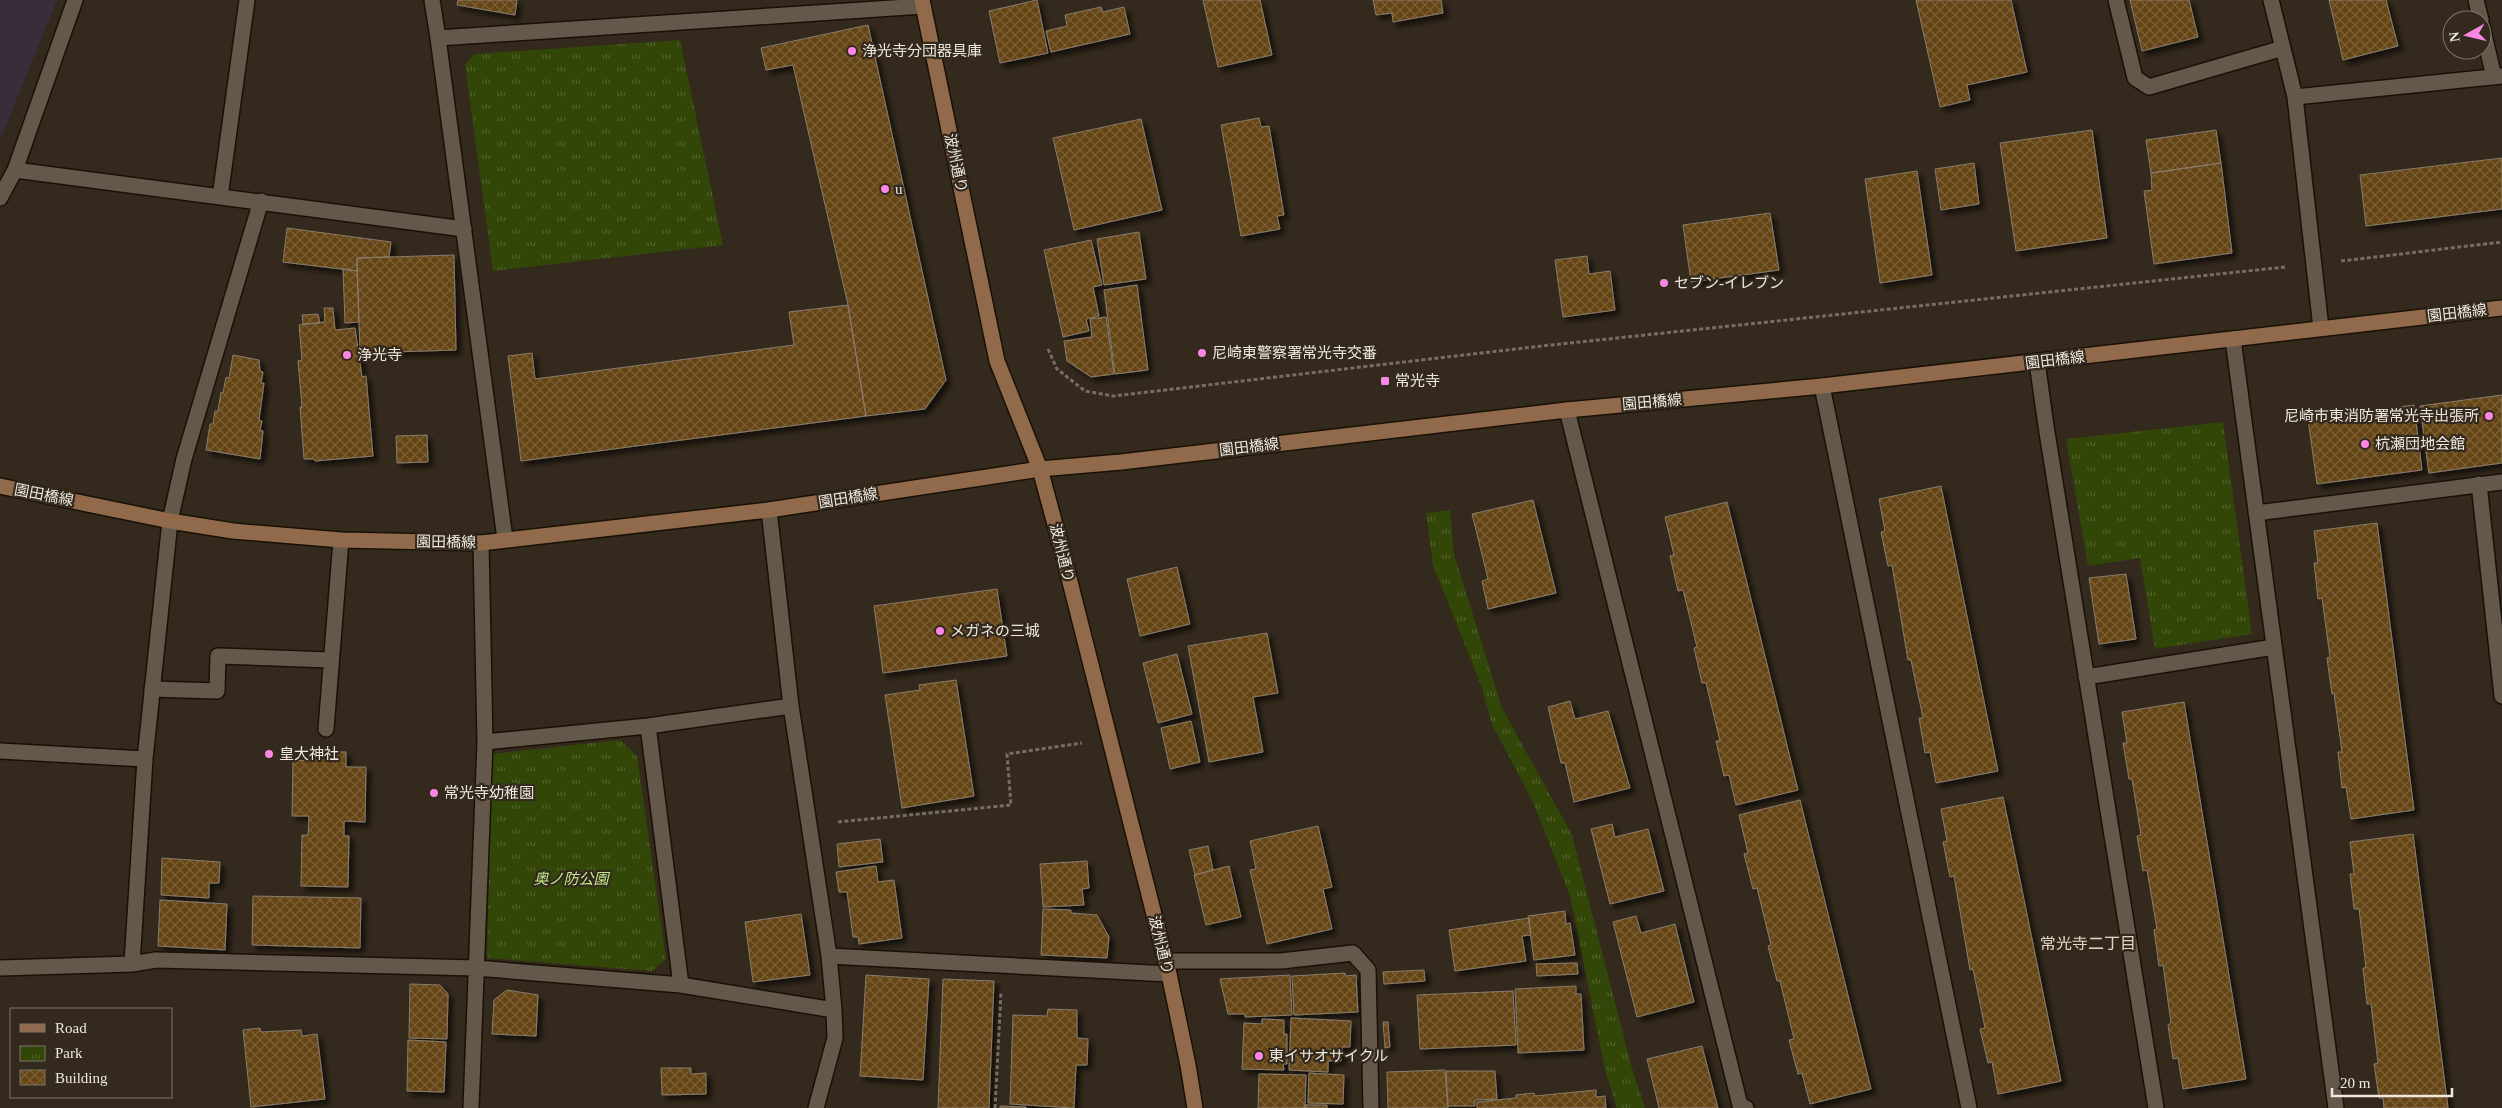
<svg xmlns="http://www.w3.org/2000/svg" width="2502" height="1108" font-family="'Times New Roman','Noto Sans JP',serif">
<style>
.industrial{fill:#392d3c}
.park{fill:url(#park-tufts)}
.building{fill:url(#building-cross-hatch);stroke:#887c6d;filter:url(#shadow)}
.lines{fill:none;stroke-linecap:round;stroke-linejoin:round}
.lane-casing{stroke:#1a1106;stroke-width:18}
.street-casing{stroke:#1a1106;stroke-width:18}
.secondary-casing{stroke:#1a1106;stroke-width:18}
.path{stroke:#776e63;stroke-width:3;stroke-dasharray:4 2.5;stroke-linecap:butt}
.lane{stroke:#63584a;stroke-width:15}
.street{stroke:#63584a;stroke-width:15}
.secondary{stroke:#906a4b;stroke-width:15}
.poi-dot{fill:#fc86e4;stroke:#33291c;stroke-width:2}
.labels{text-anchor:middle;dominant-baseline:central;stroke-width:4.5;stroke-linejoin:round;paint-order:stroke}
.poi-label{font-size:15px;fill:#eee8df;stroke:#33291c;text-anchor:start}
.street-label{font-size:15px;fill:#eee8df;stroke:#33291c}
.park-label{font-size:15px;font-style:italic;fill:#c3e88b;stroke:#33291c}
.neighbourhood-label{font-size:16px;fill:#e0d4c3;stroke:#33291c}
</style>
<defs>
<pattern id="park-tufts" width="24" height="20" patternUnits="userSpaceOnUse" patternTransform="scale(1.25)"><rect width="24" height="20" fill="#324607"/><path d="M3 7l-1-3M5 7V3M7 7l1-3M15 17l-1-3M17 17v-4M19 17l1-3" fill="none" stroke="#50612b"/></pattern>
<pattern id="building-cross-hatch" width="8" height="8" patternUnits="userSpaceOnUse" patternTransform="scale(1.25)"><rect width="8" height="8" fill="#654514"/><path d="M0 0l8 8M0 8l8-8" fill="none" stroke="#7b6036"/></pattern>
<filter id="shadow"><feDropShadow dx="4.5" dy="4.5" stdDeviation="2.5" flood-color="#0009"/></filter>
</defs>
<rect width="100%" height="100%" fill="#33291c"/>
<path class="industrial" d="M0,0H57L0,140Z"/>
<path class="park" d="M680,40L723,245L493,271L465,65L474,54Z
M2223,422L2252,634L2155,649L2140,558L2088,566L2066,439Z
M1450,510L1454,554L1502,708L1572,835L1631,1065L1645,1108H1617L1605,1070L1570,896L1533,802L1492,724L1481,685L1433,565L1426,513Z
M620,740L637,756L666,959L652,971L487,958L492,754Z"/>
<path class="building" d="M458,0H517L515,15L457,5Z
M1037,0L1048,53L1000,63L989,11Z
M1203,0H1260L1272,55L1218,67Z
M1373,0H1441L1443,13L1393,22L1392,13L1376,15Z
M1916,0H2011L2027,72L1967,85L1970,100L1940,107Z
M2130,0H2189L2198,37L2142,51Z
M2329,0H2386L2398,46L2343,60Z
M1101,7L1103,12L1124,7L1130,34L1051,52L1046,31L1067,26L1065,15Z
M868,25L946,380L925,409L866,416L848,305L793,65L766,70L761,48Z
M1259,118L1261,127L1269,126L1284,215L1277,216L1280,229L1241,236L1221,125Z
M1141,119L1162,210L1074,230L1053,138Z
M2092,130L2107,238L2016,251L2000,143Z
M2216,130L2221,163L2151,173L2146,140Z
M2502,158V209L2366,226L2360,175Z
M1974,163L1979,204L1941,210L1935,169Z
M2221,163L2232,253L2154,264L2144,191L2152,190L2151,173Z
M1917,171L1932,275L1880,283L1865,179Z
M1770,213L1779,270L1691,282L1683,225Z
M287,228L391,242L389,257L357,258V271L283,262Z
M1139,232L1146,279L1104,285L1097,239Z
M1091,240L1102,285L1093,287L1099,316L1086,319L1089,331L1063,337L1044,250Z
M454,255L456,350L360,353L357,258Z
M1587,256L1589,274L1610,271L1615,310L1563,317L1555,260Z
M343,269L357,271L359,322L345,323Z
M1137,285L1148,370L1115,374L1104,290Z
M848,305L866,416L521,461L508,356L532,353L535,379L794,345L789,312Z
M324,308H333L335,330L355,328L362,377L366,376L373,456L315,461L314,459H304L300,407H302L298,361L302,360L299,325L325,322Z
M318,314L320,323L303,324L302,315Z
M1106,317L1114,374L1091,377L1067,361L1064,341L1092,337L1090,319Z
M233,355L259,360L260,371L263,372L261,383H264L259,420L262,421L260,430L263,431L260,459L206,450L210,424H213L215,411H218L221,392L223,393L226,377L229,378Z
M2502,395V463L2429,473L2420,406Z
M2414,405L2422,470L2317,484L2308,419Z
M427,435L428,462L397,463L396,436Z
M1941,486L1998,771L1936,783L1930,752L1925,753L1919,718H1923L1911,660H1908L1892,565L1888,566L1881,532L1885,531L1879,499Z
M1533,500L1556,593L1488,609L1482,581L1488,579L1472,514Z
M1727,502L1798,790L1736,805L1729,775L1724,776L1716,741H1720L1706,683H1702L1694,648L1697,647L1683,590L1678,591L1670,556L1674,555L1665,517Z
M2377,523L2414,810L2351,819L2346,787L2342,788L2338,752H2342L2334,693L2332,694L2327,658L2330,657L2322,598L2318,599L2314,563H2318L2314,531Z
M1177,567L1190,624L1140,636L1127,579Z
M2126,574L2136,639L2099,644L2089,578Z
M997,589L1007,656L883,673L874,606Z
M1267,633L1278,693L1253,697L1263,752L1209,762L1188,646Z
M1177,654L1192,714L1158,723L1143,663Z
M956,680L974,796L902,808L885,695L920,690L919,685Z
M1570,701L1575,719L1608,711L1630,788L1574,802L1565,763H1561L1548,707Z
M2184,702L2246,1079L2183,1089L2178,1058L2173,1059L2168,1025L2171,1023L2163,965L2159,966L2154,930L2157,929L2147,870L2143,871L2137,836L2141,835L2132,779H2129L2123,743H2127L2122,712Z
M1191,721L1200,762L1170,769L1161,728Z
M310,751L346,752V767H366L365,822L344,821V836H349L348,887L301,886L302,835H308L309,816H292L293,760L310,761Z
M2003,797L2061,1081L1998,1094L1992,1062L1988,1063L1980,1029L1985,1028L1973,969L1970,970L1954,876L1950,877L1943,842L1947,841L1941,809Z
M1800,800L1871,1089L1810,1104L1802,1073L1798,1074L1789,1040L1794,1039L1780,981H1777L1768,946L1771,945L1757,888L1753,889L1744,854L1748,853L1739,815Z
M1612,824L1615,837L1648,829L1664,891L1610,904L1591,829Z
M1318,826L1332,887L1323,889L1332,929L1267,944L1250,870L1256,869L1250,841Z
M2413,834L2448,1108H2384L2383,1098H2379L2374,1064L2378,1063L2371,1004H2367L2363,968H2366L2359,909H2354L2350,874H2354L2350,842Z
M880,839L883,862L839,867L837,844Z
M1208,846L1213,870L1195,875L1189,850Z
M162,858L220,862L219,883H209V898L161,895Z
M1087,861L1089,888L1082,889L1084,905L1043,907L1040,864Z
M876,866L878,882L894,880L902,938L859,944L858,937H853L847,892H839L836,872Z
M1229,866L1241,917L1206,925L1194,875Z
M253,896L361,898L360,948L252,945Z
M160,900L227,904L225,950L158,946Z
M1043,909L1071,910V913L1097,915L1109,937L1107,958L1041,955Z
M1565,911L1566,924L1570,923L1575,955L1534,960L1528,916Z
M801,914L810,975L753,982L745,922Z
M1636,916L1641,933L1675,924L1694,1002L1637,1017L1613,922Z
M1529,918L1531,935L1522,936L1526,961L1455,971L1449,930Z
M1577,963L1578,974L1537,976L1536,964Z
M1424,970L1425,981L1384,984L1383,972Z
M1345,973L1346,976L1356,975L1358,1012L1294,1015L1292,976Z
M866,975L929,979L923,1080L860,1076Z
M1290,975L1292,1015L1245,1017V1014H1228L1220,979Z
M943,979L994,981L989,1108H938Z
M410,984L440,985L448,994L447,1039L409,1038Z
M1576,986V994H1581L1584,1050L1518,1053L1515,989Z
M507,990L538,995L536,1036L492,1034L494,1000Z
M1513,991L1516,1045L1420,1049L1417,995Z
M1048,1009L1077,1010V1038L1088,1039L1087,1065H1076L1074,1108L1010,1104L1013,1015L1047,1016Z
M1291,1018L1351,1021L1350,1047H1342L1341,1061H1328V1072L1289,1070Z
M1262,1019L1284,1020V1034H1287V1064H1283L1284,1070L1242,1069L1244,1023L1262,1024Z
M1383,1022H1388L1390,1047L1385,1048Z
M260,1028L261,1032L301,1030L302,1036L317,1034L325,1099L251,1107L243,1030Z
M408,1040L446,1042L444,1092L407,1091Z
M1702,1046L1718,1108H1659L1647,1059Z
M661,1068H691V1074L706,1073V1094L662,1095Z
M1445,1070L1448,1108H1388L1387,1072Z
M1446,1071H1495L1497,1099L1475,1100V1106H1448Z
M1309,1073L1344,1075L1343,1104L1308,1103Z
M1259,1074L1306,1075L1305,1108H1258Z
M1596,1090V1097L1605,1096L1606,1108H1477V1102L1516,1098V1095L1534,1093L1535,1096Z
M1305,1105H1327V1108H1305Z
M1000,1106L1026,1107V1108H1000Z"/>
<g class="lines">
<g class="lane-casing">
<path id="lane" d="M2116,0L2135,78L2149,87L2283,48
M2271,0L2295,97L2321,328
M2476,0L2481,20
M2482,26L2494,77
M2295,97L2502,76
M2233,339L2336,1108
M2037,362L2046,426L2156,1108
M1822,386L1969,1108
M1567,410L1740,1105L1746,1108
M2479,484L2502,696
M2256,513L2502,482
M2086,677L2274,647
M152,689L217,691L218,656L330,660
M326,729L341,540"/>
</g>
<g class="street-casing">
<path id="street" d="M432,0L438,38
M15,170L464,229
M220,197L247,0
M0,198L15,170L75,0
M769,510L791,706L829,956L834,1010L835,1038L816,1108
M505,539L438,38L923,6
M648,726L681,985
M485,742L648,726L791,706
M0,751L145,759
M829,956L1169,974
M1166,961H1281L1353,953L1368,970L1371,1108
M132,964L145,759L170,521L184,459L261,201
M0,968L132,964L156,960L476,968L681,985L834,1010
M471,1108L485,742L481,543"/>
</g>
<g class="secondary-casing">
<path id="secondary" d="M922,0L997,361L1040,469L1062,550L1169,974L1188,1065L1195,1108
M0,486L170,521L233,531L341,540L481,543L769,510L1040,469L1121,462L1567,410L1822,386L2502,308"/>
</g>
<path class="path" d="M2341,261L2502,242
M1048,349L1057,369L1085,391L1113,396L1542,346L2285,267
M838,822L1011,805L1007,754L1082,743
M995,1108L1001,993"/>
<use href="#lane" class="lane"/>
<use href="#street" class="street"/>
<use href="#secondary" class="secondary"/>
</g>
<g class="poi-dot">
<circle cx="852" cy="51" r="5"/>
<circle cx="885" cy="189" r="5"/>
<circle cx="1664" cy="283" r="5"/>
<circle cx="1202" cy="353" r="5"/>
<circle cx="347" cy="355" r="5"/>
<rect x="1380" y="376" width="10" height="10" rx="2.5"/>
<circle cx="2489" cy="416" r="5"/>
<circle cx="2365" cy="444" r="5"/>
<circle cx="940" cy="631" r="5"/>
<circle cx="269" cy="754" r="5"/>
<circle cx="434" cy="793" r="5"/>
<circle cx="1259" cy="1056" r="5"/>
</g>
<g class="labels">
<g class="poi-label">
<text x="862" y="51">浄光寺分団器具庫</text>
<text x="895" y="189">u</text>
<text x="1674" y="283">セブン-イレブン</text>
<text x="1212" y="353">尼崎東警察署常光寺交番</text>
<text x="357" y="355">浄光寺</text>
<text x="1395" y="381">常光寺</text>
<text x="2479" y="416" text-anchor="end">尼崎市東消防署常光寺出張所</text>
<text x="2375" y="444">杭瀬団地会館</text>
<text x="950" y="631">メガネの三城</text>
<text x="279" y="754">皇大神社</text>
<text x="444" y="793">常光寺幼稚園</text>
<text x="1269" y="1056">東イサオサイクル</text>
</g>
<g class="street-label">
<text transform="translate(956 163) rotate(78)">波州通り</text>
<text transform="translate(2457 313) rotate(-7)">園田橋線</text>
<text transform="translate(2055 360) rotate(-7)">園田橋線</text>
<text transform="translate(1652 402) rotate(-5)">園田橋線</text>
<text transform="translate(1249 447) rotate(-7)">園田橋線</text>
<text transform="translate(44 495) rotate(11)">園田橋線</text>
<text transform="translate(848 498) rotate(-9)">園田橋線</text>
<text transform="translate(446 542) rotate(1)">園田橋線</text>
<text transform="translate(1062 553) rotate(76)">波州通り</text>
<text transform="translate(1161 945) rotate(76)">波州通り</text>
</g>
<g class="park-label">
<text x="571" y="879">奥ノ防公園</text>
</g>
<g class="neighbourhood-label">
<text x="2088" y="943">常光寺二丁目</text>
</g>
</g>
<rect x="10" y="1008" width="162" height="90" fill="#33291c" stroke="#7e756a"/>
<rect x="20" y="1024" width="25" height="8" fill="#906a4b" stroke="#7e756a"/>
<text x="55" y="1033" font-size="15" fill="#eee8df">Road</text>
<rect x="20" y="1046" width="25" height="15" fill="url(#park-tufts)" stroke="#7e756a"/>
<text x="55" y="1058" font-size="15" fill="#eee8df">Park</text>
<rect x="20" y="1070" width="25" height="15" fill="url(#building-cross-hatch)" stroke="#7e756a"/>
<text x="55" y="1083" font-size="15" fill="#eee8df">Building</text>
<g transform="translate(2467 35) rotate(262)"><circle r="24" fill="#33291c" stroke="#7e756a"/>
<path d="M0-4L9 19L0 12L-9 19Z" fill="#fc86e4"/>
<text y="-8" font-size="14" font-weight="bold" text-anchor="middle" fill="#eee8df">N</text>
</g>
<path d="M2332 1088v8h120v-8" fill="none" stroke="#eee8df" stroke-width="2.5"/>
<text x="2340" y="1088" font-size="15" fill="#eee8df" stroke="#33291c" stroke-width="4" paint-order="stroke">20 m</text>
</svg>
